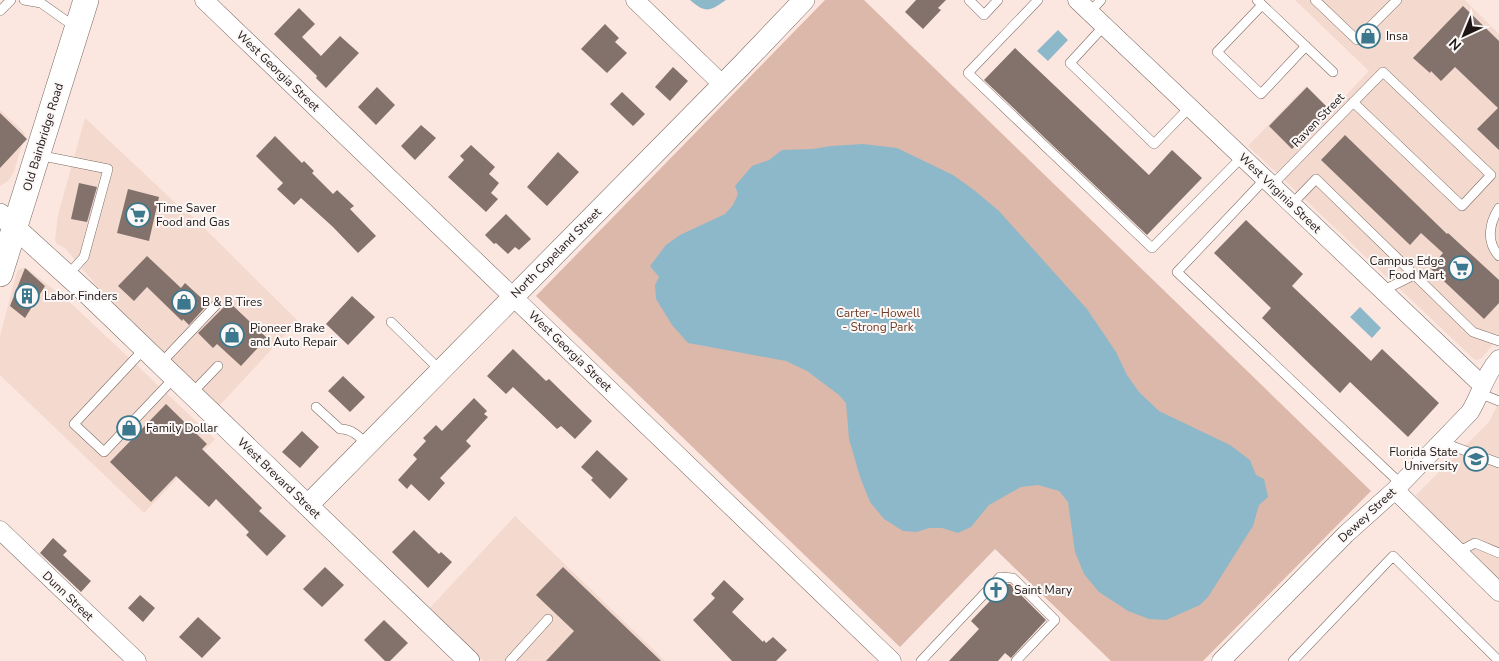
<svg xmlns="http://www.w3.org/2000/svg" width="1499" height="661" font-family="'Nunito Sans',sans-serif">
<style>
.built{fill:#f4d9ce}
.green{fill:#dcb8aa}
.water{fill:#8db8c9}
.building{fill:#83726b}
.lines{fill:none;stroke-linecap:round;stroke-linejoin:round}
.service-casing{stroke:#7a6962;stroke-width:10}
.minor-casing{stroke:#7a6962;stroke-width:19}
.tertiary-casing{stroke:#7a6962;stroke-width:22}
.secondary-casing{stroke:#7a6962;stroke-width:26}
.service{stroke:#fff;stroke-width:9}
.minor{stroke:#fff;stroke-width:18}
.tertiary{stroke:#fff;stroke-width:21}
.secondary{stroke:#fff;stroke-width:25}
.labels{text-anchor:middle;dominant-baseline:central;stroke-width:4;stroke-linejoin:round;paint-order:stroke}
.poi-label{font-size:12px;fill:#1d1614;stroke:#fcf8f7;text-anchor:start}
.street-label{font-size:12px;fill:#1d1614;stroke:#fcf8f7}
.park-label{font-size:12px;fill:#703b25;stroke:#fcf8f7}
</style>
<rect width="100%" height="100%" fill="#fbe7e0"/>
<path class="built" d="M1295,0H1465L1499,34V337L1481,359L1475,360L1248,146L1306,86L1331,111L1369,71Z
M0,110L25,133L14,172L8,181L0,186Z
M85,118L185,212L187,211L298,321L219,406L106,297L65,248L57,244L55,240L58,215Z
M23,268L28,269L74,306L215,439L144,513L0,375V336L16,275L18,270Z
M1499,402V579L1422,505L1416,495L1489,422Z
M515,516L665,661H483L429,609Z"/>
<path class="green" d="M825,0H864L1371,491L1203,661H1111L995,549L900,647L536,296Z"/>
<path class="water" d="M690,0H726C710,11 706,14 690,0Z
M1058,30L1068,40L1048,61L1037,51Z
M863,144L897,148L953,175L974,190L999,211L1087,309L1116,352L1127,375L1139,392L1159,411L1230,445L1250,460L1256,475L1264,479L1268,497L1259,505L1253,526L1208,597L1200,605L1166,620L1149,619L1128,611L1099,592L1084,574L1075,552L1068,502L1059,491L1038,485L1021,487L989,505L971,527L958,533L942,528H929L917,532L903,531L884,519L870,502L860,477L849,439L846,403L839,395L807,371L786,361L688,343L672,325L656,299L655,285L659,277L650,266L666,245L680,235L725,214L733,205L738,194L735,186L752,166L769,160L782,150L813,149L831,146Z
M1360,307L1381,328L1372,338L1350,317Z"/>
<path class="building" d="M916,0H946L938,8L941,10L923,29L905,12Z
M1463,6L1499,41V150L1477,129L1498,108L1455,67L1441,81L1431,71L1430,73L1413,58Z
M299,8L315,24L302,37L321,56L340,36L359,53L326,88L316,78L317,76L274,34Z
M605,24L619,38L615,42L627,53L607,73L581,49Z
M1015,48L1149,175L1172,150L1202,178L1147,235L984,80Z
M673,67L688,81L670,101L655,87Z
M377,87L395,105L376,125L358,107Z
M1307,87L1330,110L1292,149L1269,126Z
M622,92L645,114L633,126L610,104Z
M0,113L27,139L0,168Z
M421,125L436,138L415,160L401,146Z
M1345,135L1447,234L1448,233L1499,280V303L1484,319L1430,268L1443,253L1421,233L1410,245L1321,160Z
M275,136L302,163L304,161L314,171L312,173L333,194L337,190L354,206L350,209L376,236L358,253L333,227L301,198L294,205L277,189L283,183L256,156Z
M471,145L495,167L489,174L499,183L491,193L498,199L486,212L448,177L464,160L460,156Z
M558,152L579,172L547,206L527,187Z
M79,183L97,187L87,222L71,219Z
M128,189L159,197L149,241L117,233Z
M506,214L531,239L519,250L515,247L508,254L496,243L494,244L485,235Z
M1246,220L1303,274L1292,286L1371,361L1382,349L1439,403L1408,437L1350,382L1340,393L1262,318L1271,308L1214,253Z
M147,256L181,288L185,283L208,304L189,325L183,319L182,321L147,287L134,301L118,286Z
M25,268L45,286L25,318L10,306Z
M352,296L375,317L348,345L326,324Z
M229,302L267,338L241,366L217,344L213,348L198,333Z
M513,349L546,381L549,379L592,421L575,439L561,426L557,429L513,387L506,394L487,376Z
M343,376L365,397L350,412L328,391Z
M474,398L487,411L484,414L488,417L466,441L471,446L440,478L445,483L429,501L411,484L407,489L398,480L417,459L413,455L426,441L423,438L436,425L442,431Z
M166,404L207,444L202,449L262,508L259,511L286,536L267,556L246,535L249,532L216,499L209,507L176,476L151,502L110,462Z
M302,431L319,447L300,468L282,452Z
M597,450L628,479L610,499L591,480L593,478L581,467Z
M414,530L439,554L441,552L452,562L428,588L392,552Z
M53,538L67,551L63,555L91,581L81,592L40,553Z
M325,567L344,585L322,607L303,589Z
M563,567L661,661H546L574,631L536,595Z
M724,580L744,599L732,612L763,642L764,640L766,643L773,637L787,650L776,661H732L693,620L715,598L711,594Z
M1006,584H1010L1046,620L1011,658L1005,653L998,661H949L979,629L971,621Z
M140,595L155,608L143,622L128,608Z
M198,617L221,638L202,658L179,637Z
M384,620L408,643L390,661H385L364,640Z"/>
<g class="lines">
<g class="service-casing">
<path id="service" d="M24,0L41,3L75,27
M969,0L984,15L998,0
M1038,0L968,73L1152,248L1242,157
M1257,0L1333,72
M1315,0L1357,40L1397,0
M1262,5L1217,52L1261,94L1306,46
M0,11L11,0
M1090,12L1101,0
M1104,26L1070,63L1154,144L1190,107
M38,155L108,169L84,257L68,275
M1265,179L1177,272L1401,484
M1272,185L1383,72L1491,175L1462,206L1353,102
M1292,204L1316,179L1473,332L1499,341
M1499,208C1489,223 1486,242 1499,256
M1382,291L1414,275
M391,322L440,370
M145,348L74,424L104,452L175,377
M161,363L216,305
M192,393L218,366
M1479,393L1499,401
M316,407L340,429C352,429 359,436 367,445
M1441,442L1499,463
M1458,552L1475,543L1499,553
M510,661L548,619
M921,661L1000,577L1013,578L1055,620L1016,661
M1293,661L1393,556L1499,661"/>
</g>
<g class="minor-casing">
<path id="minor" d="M204,0L892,661
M635,0L722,84
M1077,0L1482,385
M1395,490L1499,592
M0,530L137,661
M1221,661L1346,534L1395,490L1470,412C1481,394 1485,374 1499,359"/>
</g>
<g class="tertiary-casing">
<path id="tertiary" d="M0,214L89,295L469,661
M308,505L741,66L804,0"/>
</g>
<g class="secondary-casing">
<path id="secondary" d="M0,274L86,0"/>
</g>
<use href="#service" class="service"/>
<use href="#minor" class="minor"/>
<use href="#tertiary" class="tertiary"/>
<use href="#secondary" class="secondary"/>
</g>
<defs>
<g id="shop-ring" transform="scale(1.25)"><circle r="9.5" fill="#fcf8f7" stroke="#3b788e" stroke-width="1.5"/><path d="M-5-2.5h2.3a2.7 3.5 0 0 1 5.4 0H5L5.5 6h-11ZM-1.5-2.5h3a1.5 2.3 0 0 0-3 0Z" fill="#3b788e"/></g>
<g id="supermarket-ring" transform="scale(1.25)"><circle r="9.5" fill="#fcf8f7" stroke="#3b788e" stroke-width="1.5"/><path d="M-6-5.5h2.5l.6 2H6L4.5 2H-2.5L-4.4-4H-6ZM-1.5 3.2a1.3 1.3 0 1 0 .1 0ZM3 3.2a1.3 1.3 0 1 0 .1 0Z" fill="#3b788e"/></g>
<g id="building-ring" transform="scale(1.25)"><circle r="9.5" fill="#fcf8f7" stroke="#3b788e" stroke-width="1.5"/><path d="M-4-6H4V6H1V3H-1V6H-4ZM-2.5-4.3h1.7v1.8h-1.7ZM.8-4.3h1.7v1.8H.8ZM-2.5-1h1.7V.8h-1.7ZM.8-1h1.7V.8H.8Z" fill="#3b788e"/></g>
<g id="university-ring" transform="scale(1.25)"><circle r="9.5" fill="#fcf8f7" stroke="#3b788e" stroke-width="1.5"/><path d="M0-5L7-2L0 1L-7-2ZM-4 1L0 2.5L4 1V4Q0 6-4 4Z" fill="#3b788e"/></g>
<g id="church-ring" transform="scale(1.25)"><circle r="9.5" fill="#fcf8f7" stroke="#3b788e" stroke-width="1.5"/><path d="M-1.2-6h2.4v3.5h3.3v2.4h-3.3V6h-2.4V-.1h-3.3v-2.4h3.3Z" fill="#3b788e"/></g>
</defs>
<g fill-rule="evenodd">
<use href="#shop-ring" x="1368" y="36"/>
<use href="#supermarket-ring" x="138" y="215"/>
<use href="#supermarket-ring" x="1461" y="268"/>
<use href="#building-ring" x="27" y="296"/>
<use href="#shop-ring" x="184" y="302"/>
<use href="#shop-ring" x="232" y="335"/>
<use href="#shop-ring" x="129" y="428"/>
<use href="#university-ring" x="1476" y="459"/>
<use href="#church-ring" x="996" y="590"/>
</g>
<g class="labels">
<g class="poi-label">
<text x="1386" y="36">Insa</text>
<text x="156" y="208">Time Saver<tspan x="156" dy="14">Food and Gas</tspan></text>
<text x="1444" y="261" text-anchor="end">Campus Edge<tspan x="1444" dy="14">Food Mart</tspan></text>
<text x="44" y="296">Labor Finders</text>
<text x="202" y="302">B &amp; B Tires</text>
<text x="250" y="328">Pioneer Brake<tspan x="250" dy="14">and Auto Repair</tspan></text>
<text x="146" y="428">Family Dollar</text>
<text x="1458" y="452" text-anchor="end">Florida State<tspan x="1458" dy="14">University</tspan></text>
<text x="1014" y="590">Saint Mary</text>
</g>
<g class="street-label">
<text transform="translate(278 71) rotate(44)">West Georgia Street</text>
<text transform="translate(1318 120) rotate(-46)">Raven Street</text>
<text transform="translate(43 137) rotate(-73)">Old Bainbridge Road</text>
<text transform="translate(1280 193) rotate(44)">West Virginia Street</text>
<text transform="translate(556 253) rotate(-45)">North Copeland Street</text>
<text transform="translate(570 351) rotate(44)">West Georgia Street</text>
<text transform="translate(279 478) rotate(44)">West Brevard Street</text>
<text transform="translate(1367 515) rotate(-43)">Dewey Street</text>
<text transform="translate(68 596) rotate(44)">Dunn Street</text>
</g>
<g class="park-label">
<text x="878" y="313">Carter - Howell<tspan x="878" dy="14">- Strong Park</tspan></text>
</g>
</g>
<g transform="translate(1464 35) rotate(224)" stroke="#fcf8f7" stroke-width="4" paint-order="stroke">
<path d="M0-4L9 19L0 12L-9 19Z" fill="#1d1614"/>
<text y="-8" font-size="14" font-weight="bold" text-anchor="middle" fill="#1d1614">N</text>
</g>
</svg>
